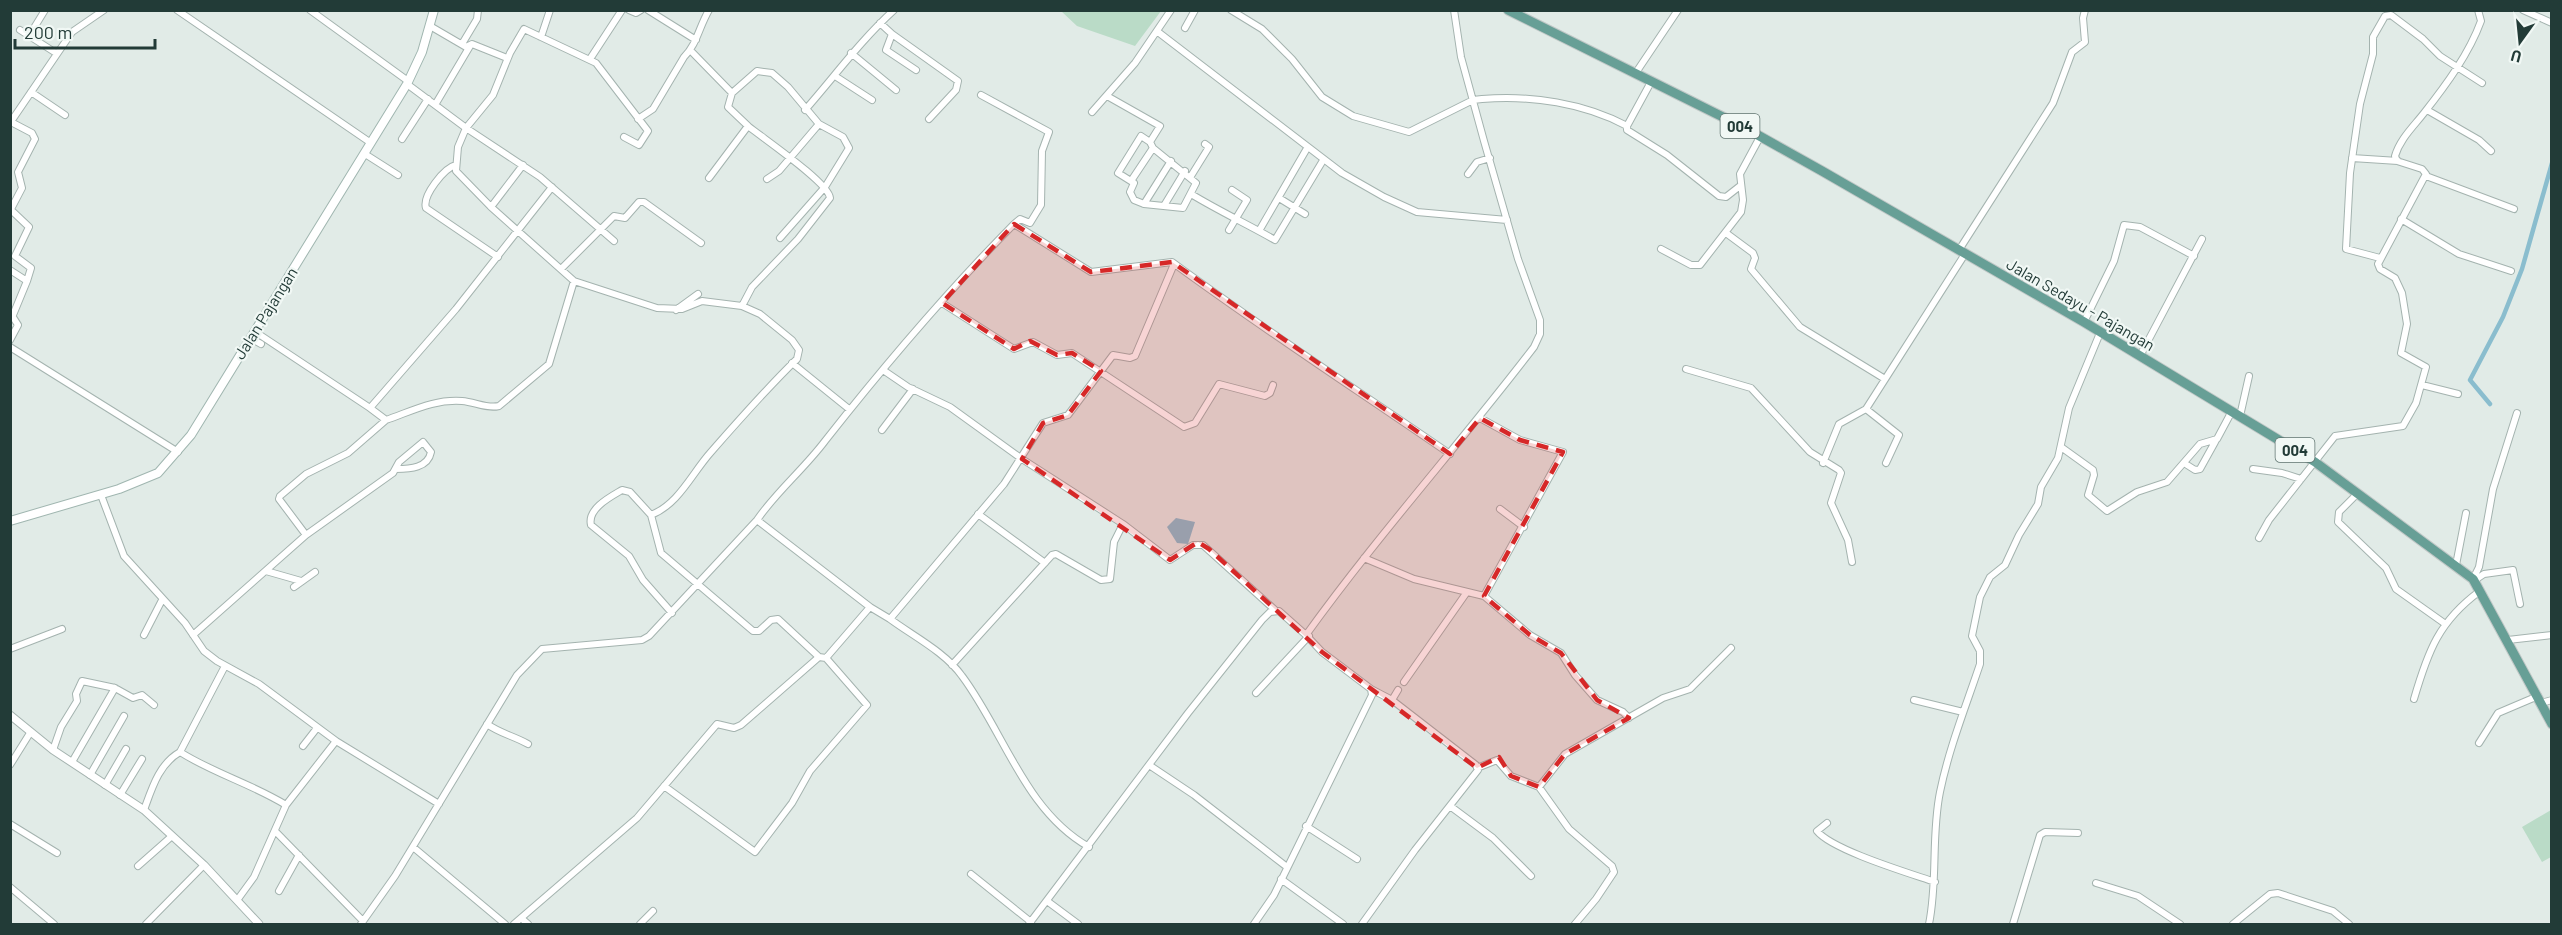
<svg xmlns="http://www.w3.org/2000/svg" width="2562" height="935" font-family="Barlow,sans-serif">
<style>
.green{fill:#badbc7}
.water{fill:#8abdce}
.lines{fill:none;stroke-linecap:round;stroke-linejoin:round}
.canal{stroke:#8abdce;stroke-width:4.5}
.minor-casing{stroke:#a4b3af;stroke-width:8}
.tertiary-casing{stroke:#a4b3af;stroke-width:9}
.secondary-casing{stroke:#a0b6b0;stroke-width:10}
.primary-casing{stroke:#c1c8c7;stroke-width:11}
.minor{stroke:#fff;stroke-width:6}
.tertiary{stroke:#fff;stroke-width:7}
.secondary{stroke:#fff;stroke-width:8}
.primary{stroke:#679f96;stroke-width:9}
.marked{fill:#d62828;fill-opacity:0.2;stroke:#d62828;stroke-width:4.5;stroke-dasharray:12 8;stroke-linejoin:round}
.labels{text-anchor:middle;dominant-baseline:central;stroke-width:4.5;stroke-linejoin:round;paint-order:stroke}
.shield{fill:#f1f8f5;stroke:#607470;stroke-width:1.5}
.shield-label{font-size:15px;font-weight:bold;fill:#223b37}
.street-label{font-size:16px;fill:#223b37;stroke:#f1f8f5}
</style>
<rect width="100%" height="100%" fill="#e1ebe7"/>
<path class="green" d="M1061,11H1161L1135,46L1077,26Z
M2551,810V857L2542,862L2522,827Z"/>
<path class="water" d="M1176,518L1195,522L1188,544L1177,543L1167,527Z"/>
<g class="lines">
<path class="canal" d="M2490,404L2470,380L2503,317L2522,269L2552,163"/>
<g class="minor-casing">
<path id="minor" d="M177,10L371,143
M310,10L408,81
M629,10L636,13L641,10
M648,10L696,40
M1231,10L1262,29L1292,59L1322,97L1353,116L1409,132L1473,100L1482,99C1531,95 1584,103 1627,126V130L1667,155L1719,196L1726,197L1740,186
M2523,10L2552,23
M880,23L892,34L886,50L916,70
M430,26L466,47L472,44L507,58
M1185,28L1195,10
M20,30L56,53
M1158,32L1342,173L1384,197L1417,212L1507,220
M892,34L958,81L956,90L929,119
M29,36L45,10
M541,37L550,10
M462,44L477,19L478,10
M691,51L732,93L757,71L772,73L788,87L819,124L843,137L849,148L825,187L780,238
M851,53L896,90
M590,59L622,10
M1635,74L1678,10
M835,76L872,100
M407,84L466,128L540,177L614,241
M31,92L65,115
M981,95L1049,132L1042,151L1041,205L1030,223L1020,219L1014,224
M1107,96L1160,126L1150,142L1141,136L1118,173L1134,183L1130,192L1134,200L1144,204L1171,161
M435,105L470,46
M805,110C835,76 860,41 894,10
M2427,110L2479,140L2491,151
M1092,112L1135,63L1171,10
M638,119L653,109L684,57C697,44 699,27 709,10
M11,122L32,133L35,139L18,172L22,188L11,209
M10,123L72,32L104,10
M1627,126L1651,82
M624,137L639,145L648,131L596,63L524,29L510,53L493,95L466,128L458,147L456,171L491,207L574,281L657,308L682,309L702,301L742,306L760,314L792,340L799,350L797,359C767,388 739,420 711,452C692,473 679,504 651,515L630,492L622,490C610,497 587,509 591,525L629,556L643,580L672,613
M402,139L428,99
M365,154L398,175
M2352,158L2398,161
M456,165C444,168 422,196 426,208L498,257
M1468,174L1477,162L1490,158
M1191,176L1209,147L1205,144
M2426,176L2514,209
M709,178L748,126L728,107L732,93
M767,179L779,171L819,124
M1131,181L1153,148
M1191,194C1219,211 1247,224 1275,240L1322,162
M1279,198L1305,214
M1144,204L1183,208L1196,183L1153,148L1150,142
M1165,204L1185,171
M491,207L523,165
M10,209L29,227L15,256L31,268L27,281
M2401,219L2459,254L2511,271
M1229,230L1247,200L1232,190
M1259,231L1306,150
M1726,233L1753,253L1755,258L1751,269L1800,327L1885,379
M1661,249L1691,265H1700L1741,212L1743,200L1740,174L1760,137
M1959,250L2053,103L2072,52L2085,42L2083,18L2085,10
M2380,258L2346,249L2350,173L2360,104L2373,54V37L2385,16L2391,15L2423,39L2440,56L2482,83
M561,269L614,216L625,218L639,202H644L701,243
M10,270L27,281L13,315
M942,303L1014,349L1033,342L1057,355L1072,353L1184,427L1195,423L1219,384L1265,396L1270,393L1273,385
M742,306L752,287L798,239L830,198C829,183 764,139 748,126
M676,310L698,294
M2084,322L2114,261L2124,225L2140,227L2194,256
M254,331L370,408L456,309L552,187
M250,338L261,344
M10,340L18,325L11,314
M10,347L178,452
M2140,356L2202,239
M792,363L849,409
M1686,369L1751,388L1810,452L1839,470L1841,473L1831,503L1848,540L1852,562
M883,370L908,387L950,407L1022,459L1123,524L1114,542L1110,579L1101,580L1056,554L1052,555L952,665
M2422,385L2458,394
M370,408L386,420C412,411 434,399 462,401C475,402 487,409 499,406L549,364L574,281
M1866,409L1899,435L1886,463
M2240,416L2249,376
M1480,418L1520,440L1563,452L1484,596
M882,430L913,389
M2061,447L2093,470L2094,475L2088,495L2107,511L2137,492L2167,482L2200,444L2217,439L2232,411
M1823,463L1839,424L1866,409L1965,254
M2184,463L2195,470L2200,469L2215,442
M2253,469L2282,473L2301,479
M2358,493L2339,512L2338,522L2386,568L2396,589L2444,623
M101,495L124,556L185,623L204,651L217,661L259,684L336,741
M1500,509L1524,527
M978,514L1045,563
M651,515L661,553L753,631H759L771,620L778,619L819,657
M757,520L870,607
M1123,524L1170,560L1193,545H1203L1275,610
M306,535L279,499L280,496L306,474L348,453L386,420
M2259,538L2269,520L2335,436L2403,426L2416,403L2426,367L2401,353L2407,324L2402,293L2395,278L2380,269L2378,264L2426,174L2422,169L2397,161L2395,156C2400,139 2413,127 2424,113C2446,85 2469,54 2481,21L2478,10
M1364,558L1414,579L1484,596L1530,635L1561,653L1575,675L1597,700L1623,712L1629,718
M2456,565L2466,513
M266,571L301,581
M2473,579L2479,567L2493,489L2517,413
M2475,580L2484,574L2513,570L2520,604
M294,587L315,572
M890,619C913,636 945,652 962,676C1004,732 1025,811 1089,847
M144,635L162,600
M193,635L306,535L393,473L399,462L423,442L431,452C428,468 410,469 396,469
M2508,640L2552,635
M10,649L62,629
M1404,682L1467,592
M1256,693L1309,636
M2414,699C2428,651 2439,621 2480,591
M1392,700L1398,690
M1914,700L1963,712
M2541,703L2552,700
M487,724C499,733 514,736 528,744
M2479,743L2498,713L2538,696
M303,746L317,728
M53,750L61,727L77,701L76,694L82,681L115,688
M180,752C213,773 252,784 286,805
M72,762L115,688L133,698L142,695L154,705
M10,765L30,733
M1149,765L1194,795L1287,867
M1477,768L1497,760L1511,776L1539,787L1569,829L1612,866L1614,872L1596,899L1575,924
M90,775L124,716
M105,785L126,749
M664,786L755,852L792,803L810,771L867,705L826,658
M1539,787L1565,754L1663,698L1690,689L1731,648
M120,795L142,759
M1450,806L1493,838L1531,876
M144,810C152,788 159,764 180,752L225,666
M1827,823L1817,831C1832,850 1909,873 1935,882
M10,824L57,853
M1306,826L1357,859
M276,832L363,921
M413,847L505,924
M138,866L172,836
M971,874L1031,922
M1281,879L1343,924
M2096,883L2138,896L2180,924
M10,887L54,924
M279,891L299,855
M238,899L254,877L286,805L336,741L439,804
M1047,901L1078,924
M521,918L528,924
M146,924L204,865
M361,924L395,876L517,675L542,649L642,640L649,636L757,520C776,492 804,469 825,441C884,366 947,292 1014,224L1091,272L1172,262C1263,329 1357,390 1450,454
M514,924L637,818L717,724L734,728L741,725L819,657L826,658L870,607L890,619L1004,484L1043,423L1068,415L1113,355L1130,358L1135,356L1174,264
M640,924L653,911
M1029,924L1188,713L1262,620L1270,612L1279,611L1306,635
M1254,924L1274,895L1372,695L1371,689L1322,652L1306,635C1378,535 1460,444 1534,347L1540,334V320L1518,259L1484,141L1461,57L1454,10
M1362,924L1415,850L1478,770L1476,765L1392,700L1371,689
M1929,924C1938,880 1931,836 1940,792C1949,748 1966,706 1980,664V651L1972,636L1980,597L1990,577L2005,565L2019,535L2038,504L2041,487L2058,458L2069,408L2100,333
M2013,924L2040,835L2045,832L2078,833
M2233,924L2270,894L2278,893L2333,911L2349,924"/>
</g>
<g class="tertiary-casing">
<path id="tertiary" d="M10,715L53,750L144,810L204,865L259,924"/>
</g>
<g class="secondary-casing">
<path id="secondary" d="M10,521L119,489L158,473L191,435L407,84L422,52L434,10"/>
</g>
<g class="primary-casing">
<path id="primary" d="M1508,10L1747,129L1822,171L2084,322L2315,462L2473,579L2552,724"/>
</g>
<use href="#minor" class="minor"/>
<use href="#tertiary" class="tertiary"/>
<use href="#secondary" class="secondary"/>
<use href="#primary" class="primary"/>
</g>
<path class="marked" d="M1014,224L1091,272L1172,262L1450,454L1480,418L1520,440L1563,452L1484,596L1530,635L1561,653L1597,700L1629,718L1565,754L1539,787L1511,776L1499,757L1477,768L1322,652L1209,549L1198,542L1170,560L1022,459L1043,423L1068,415L1101,371L1072,353L1057,355L1030,341L1014,349L942,303Z"/>
<g class="labels">
<g class="shield">
<rect x="1720.5" y="114" width="39" height="24" rx="4.5"/>
<rect x="2275.5" y="438" width="39" height="24" rx="4.5"/>
</g>
<g class="shield-label">
<text x="1740" y="126">004</text>
<text x="2295" y="450">004</text>
</g>
<g class="street-label">
<text transform="translate(2081 304) rotate(30)">Jalan Sedayu - Pajangan</text>
<text transform="translate(265 313) rotate(-58)">Jalan Pajangan</text>
</g>
</g>
<rect width="2562" height="935" fill="none" stroke="#223b37" stroke-width="24"/>
<g transform="translate(2520 42) rotate(195)" stroke="#f1f8f5" stroke-width="4.5" paint-order="stroke">
<path d="M0-4.5L10 22L0 15L-10 22Z" fill="#223b37"/>
<text y="-9" font-size="16" font-weight="bold" text-anchor="middle" fill="#223b37">U</text>
</g>
<path d="M15 39v9h140v-9" fill="none" stroke="#223b37" stroke-width="3"/>
<text x="24" y="39" font-size="18" fill="#223b37" stroke="#f1f8f5" stroke-width="4.5" paint-order="stroke">200 m</text>
</svg>
